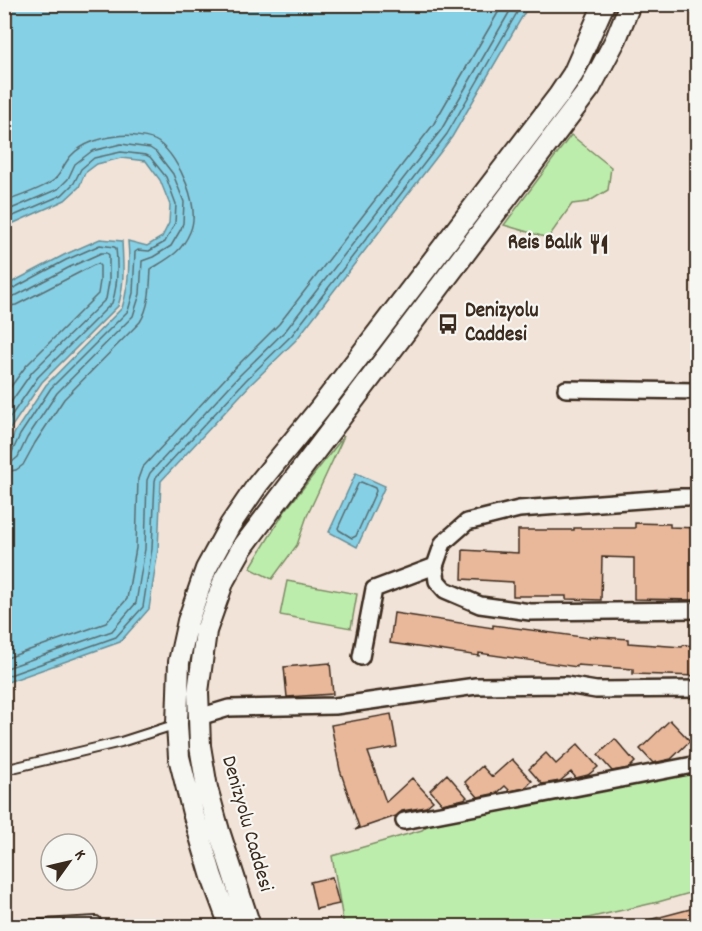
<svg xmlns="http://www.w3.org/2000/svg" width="702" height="931" font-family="Dekko,sans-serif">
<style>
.green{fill:#bdedac;stroke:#7c8c65;stroke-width:1.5}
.water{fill:#86d0e6;stroke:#688e96;stroke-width:1.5}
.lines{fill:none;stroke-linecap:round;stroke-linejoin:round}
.shore{stroke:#596c6e;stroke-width:1.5}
.building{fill:#e9b89a;stroke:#3b2a1e;stroke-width:1.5}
.service-casing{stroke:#3b2a1e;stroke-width:12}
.minor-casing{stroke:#3b2a1e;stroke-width:20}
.tertiary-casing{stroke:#3b2a1e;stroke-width:24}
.service{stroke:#f6f6f2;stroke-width:8}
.minor{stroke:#f6f6f2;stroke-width:15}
.tertiary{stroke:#f6f6f2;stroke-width:20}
.labels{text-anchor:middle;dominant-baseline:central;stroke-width:4.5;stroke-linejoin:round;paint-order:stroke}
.poi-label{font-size:21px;font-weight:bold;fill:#3b2a1e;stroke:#f6f6f2;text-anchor:end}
.street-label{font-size:21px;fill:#3b2a1e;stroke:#f6f6f2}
</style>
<rect width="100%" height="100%" fill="#f2e3d8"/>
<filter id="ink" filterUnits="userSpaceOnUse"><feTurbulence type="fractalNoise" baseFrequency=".0167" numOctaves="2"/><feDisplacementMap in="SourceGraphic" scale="12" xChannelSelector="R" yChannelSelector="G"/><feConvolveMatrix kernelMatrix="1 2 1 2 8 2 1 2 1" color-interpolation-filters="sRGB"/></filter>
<g filter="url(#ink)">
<path class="green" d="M571,135L611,167L608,190L588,202L572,204L548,238L504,225Z
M344,436L307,516L297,545L272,579L250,568L285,511Z
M287,581L357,594L351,628L280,615Z
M697,767V891L658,902L553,926H344L332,856L422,830L441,814Z"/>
<path class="water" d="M5,4L529,5L452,137L296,340L250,385L161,481L158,550L149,609L120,642L5,683V455L15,432L46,385L122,308C129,286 130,264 128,241L147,246L162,237L169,223L170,205L160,180L146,161L121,158L97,164L85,173L79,187L65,200L5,227Z
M100,239L122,241C123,263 125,285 118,306L42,382L8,432L5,440V286L64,255Z
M356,473L385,486L357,547L329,532Z"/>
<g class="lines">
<path class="shore" d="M4,202C18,197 44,188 54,180C61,174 62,168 67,161C78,144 100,138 118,136C128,134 151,137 158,142C180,158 201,207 190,232C181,253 169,258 151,269C150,286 150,306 140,322L64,399L35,443L23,465L16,470L4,472
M4,212L58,189L68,179L75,164L92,151L121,144L150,148L156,152L173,174L184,202L183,223L181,229L171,246L153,257L142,261L140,294L133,316L57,393L27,438L18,457L12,462L4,463
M4,220L62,195L74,183L81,169L94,158L121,152L146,155L150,157L166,177L176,204L175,223L165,242L149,251L138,250L135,252L133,293L128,311L51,388L20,435L12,452L9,455H4
M4,291L14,288L66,260L100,245L114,247L116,248C118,267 118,285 112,303L38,377L4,426
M4,298L17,295L70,267L101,253H107L109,255V282L106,299L32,372L4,412
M4,307L16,305L94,265L98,264L100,266V281L98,294L26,366L4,396
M361,482L375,488L376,491L356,536L352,538L339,530L338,528L358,484Z
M4,659L106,623L127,599L136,548L138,479L142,468L234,369L279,324L433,125L503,4
M4,669L112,631L136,603L145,549L147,480L150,473L240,375L286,330L441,130L514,4
M4,677L116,637L143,607L152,549L155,481L156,477L246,380L292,335L447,134L522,4"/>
</g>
<path class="building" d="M635,523L670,524V527L698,528V600L634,599V558L602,557L601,600L566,599V596H513V582L462,579L463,550L518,553V530H574V528H635Z
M394,613L493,628V625L589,638V636L628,639V643L682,647L683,645L698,646V676L633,674V669L577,665V667L479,653V656L390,643Z
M330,663L333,694L287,697L284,667Z
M391,714L397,747L368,752L386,802L412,778L433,801L426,807L402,811L396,816L355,830L359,827L340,770L331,725Z
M670,720L690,741L671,759L653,763L640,749Z
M615,739L635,762L629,768L612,771L598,755Z
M578,744L598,767L588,775L576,778L571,772L560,781L542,784L529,769L546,753L556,764Z
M512,759L532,781L525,788L510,791L505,786L497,793L478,797L465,782L482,766L492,777Z
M447,774L467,797L464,799L442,804L430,790Z
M332,877L339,904L316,909L310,882Z
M698,907V927H642L641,922Z"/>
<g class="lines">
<g class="service-casing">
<path id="service" d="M4,770L121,742L177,724
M8,926L96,921L97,926"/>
</g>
<g class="minor-casing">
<path id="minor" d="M566,389L698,391
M698,497H681L519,509L467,522L443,543L435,566L437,581L445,590L480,605L530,612L698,610
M361,657L374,589L435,566
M199,717L229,708L335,706L476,686L566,685L596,690L698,689
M404,821L698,764"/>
</g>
<g class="tertiary-casing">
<path id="tertiary" d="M230,926L212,877L193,813L179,757L177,724L179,662L188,621L206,569L230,525L258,484L320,408L559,95L573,74L604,4
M250,926L219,831L207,788L200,746L199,717L198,692L206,631L224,580L242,548L590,88L616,39L630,4"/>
</g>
<use href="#service" class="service"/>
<use href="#minor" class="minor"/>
<use href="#tertiary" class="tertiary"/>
</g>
</g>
<defs>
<g id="restaurant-bare" transform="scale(1.62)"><path d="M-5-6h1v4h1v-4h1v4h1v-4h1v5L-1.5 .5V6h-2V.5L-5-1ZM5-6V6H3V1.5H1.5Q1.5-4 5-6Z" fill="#3b2a1e" stroke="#f6f6f2" stroke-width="2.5" paint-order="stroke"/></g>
<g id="bus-bare" transform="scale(1.62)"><path d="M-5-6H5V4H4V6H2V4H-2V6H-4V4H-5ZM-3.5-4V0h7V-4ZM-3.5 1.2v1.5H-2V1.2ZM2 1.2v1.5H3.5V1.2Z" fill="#3b2a1e" stroke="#f6f6f2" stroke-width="2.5" paint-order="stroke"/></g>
</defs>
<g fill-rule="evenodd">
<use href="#restaurant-bare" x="599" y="244"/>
<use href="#bus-bare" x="448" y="324"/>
</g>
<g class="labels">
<g class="poi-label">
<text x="582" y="244">Reis Balık</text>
<text x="465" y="312" text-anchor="start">Denizyolu<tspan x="465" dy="24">Caddesi</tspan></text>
</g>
<g class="street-label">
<text transform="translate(246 824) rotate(74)">Denizyolu Caddesi</text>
</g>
</g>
<rect width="702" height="931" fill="none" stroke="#f6f6f2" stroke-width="24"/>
<rect x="12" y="12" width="678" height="907" fill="none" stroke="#3b2a1e" stroke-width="2" filter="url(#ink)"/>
<g transform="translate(69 862) rotate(56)"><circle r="28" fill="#f6f6f2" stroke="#aba49d" stroke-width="1.5"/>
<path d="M0-4.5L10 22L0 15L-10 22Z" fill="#3b2a1e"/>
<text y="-9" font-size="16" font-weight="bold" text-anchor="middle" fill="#3b2a1e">K</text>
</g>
</svg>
